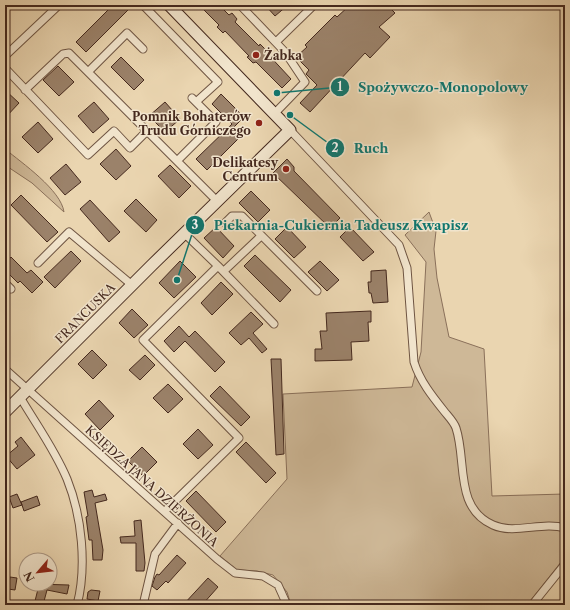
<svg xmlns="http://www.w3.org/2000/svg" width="570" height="610" font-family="'Libre Caslon Text',serif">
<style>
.green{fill:#ceb897;stroke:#8a705a}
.building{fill:#9b826a;stroke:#45291e}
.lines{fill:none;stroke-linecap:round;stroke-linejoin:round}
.street-casing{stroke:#6e5442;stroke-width:9}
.secondary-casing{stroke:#45291e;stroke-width:13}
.street{stroke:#f1e4cc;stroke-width:7}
.secondary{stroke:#f1e4cc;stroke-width:11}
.poi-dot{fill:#8f2418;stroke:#f1e4cc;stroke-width:1.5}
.labels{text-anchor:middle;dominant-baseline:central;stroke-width:3;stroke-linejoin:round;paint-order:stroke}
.poi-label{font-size:12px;font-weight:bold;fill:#45291e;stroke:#f1e4cc;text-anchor:end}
.street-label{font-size:12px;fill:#45291e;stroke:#f1e4cc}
.leader{fill:none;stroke:#0f766e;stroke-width:1.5}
.callout-dot{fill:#0f766e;stroke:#f1e4cc;stroke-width:1.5}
.mark-label{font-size:12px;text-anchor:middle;font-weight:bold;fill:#fff}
.callout-label{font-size:13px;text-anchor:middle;font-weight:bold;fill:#0f766e;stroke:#f1e4cc;stroke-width:3;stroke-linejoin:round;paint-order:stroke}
</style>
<rect width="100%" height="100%" fill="#ead5b0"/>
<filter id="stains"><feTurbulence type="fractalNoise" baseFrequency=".005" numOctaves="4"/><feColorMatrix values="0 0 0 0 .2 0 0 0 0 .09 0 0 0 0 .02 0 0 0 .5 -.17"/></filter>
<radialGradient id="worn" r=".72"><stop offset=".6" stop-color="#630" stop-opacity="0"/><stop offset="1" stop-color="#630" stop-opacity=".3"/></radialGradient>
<path class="green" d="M5,149C22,163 61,190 64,212L32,183L5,165Z
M429,212L436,231L434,249L437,278L449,337L484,349L492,496L565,494V557L527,605H291L287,592L273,575L257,571L237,570L220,556L287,479L283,394L412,387L421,352L426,262L405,235Z"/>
<path class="building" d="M113,5H133L86,52L76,42Z
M199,5H219L229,15L232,13L237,19L235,22L259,46L260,44L267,51L266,52L291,79L282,88L256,62L253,63L247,57L249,56L225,31L223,33L217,27L219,25Z
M265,5H288L275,16Z
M350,5H387L395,13L379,27L390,37L370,58L365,53L310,112L300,103L317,85L306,74L309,70L296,57L307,47L305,45L335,15L337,17Z
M121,57L144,80L134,90L111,67Z
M58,66L74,82L59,96L43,80Z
M5,90L19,103L5,118Z
M221,94L244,117L234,127L242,135L207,170L196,159L232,124L212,104Z
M94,102L109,119L93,133L78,116Z
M165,102L180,119L165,132L149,116Z
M38,122L53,139L38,153L22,137Z
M116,149L131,166L116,180L100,164Z
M287,159L294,167V171L340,218L330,228L273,173Z
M66,164L81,182L65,195L50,178Z
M170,165L191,186L179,198L158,176Z
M251,191L270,210L258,222L239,203Z
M21,195L58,232L47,242L11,205Z
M136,199L157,220L146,232L124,211Z
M90,200L120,232L109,242L80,209Z
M216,227L234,246L223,258L204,238Z
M287,227L306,247L294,258L275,239Z
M350,227L374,252L363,261L340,237Z
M71,251L81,261L55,288L44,277Z
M255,255L291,290L280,302L244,266Z
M11,257L27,273L31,270L43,282L32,293L20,281L18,283L5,270V264Z
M180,261L196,277L174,298L159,283Z
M320,261L339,280L327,291L308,272Z
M386,270L388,302L373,303L371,293H369L368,282H371V271Z
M221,282L233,294L212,315L201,303Z
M132,309L148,325L134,338L119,323Z
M371,311V322H368L369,341L351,342L352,360L315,361V349H322L320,331H327L326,313Z
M251,312L263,324L253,333L267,349L262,353L249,338L241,345L229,333Z
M179,326L189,337L195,331L225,362L215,372L185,341L174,352L164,341Z
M92,350L107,365L93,379L78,364Z
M145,355L155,365L140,380L129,370Z
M271,359H281L284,454L276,455Z
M168,384L183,399L168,413L153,398Z
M220,386L250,417L241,426L210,396Z
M99,400L114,416L100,430L85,414Z
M198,429L213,445L198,459L183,444Z
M21,437L35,455L17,469L6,456L18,446L15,442Z
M246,442L276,473L266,483L236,452Z
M142,447L157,462L143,476L128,461Z
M92,490L94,497L105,494L107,500L95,503L103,550L102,560H93L92,540H89L86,517L88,516L84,492Z
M196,491L226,522L216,532L186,501Z
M17,494L22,505L13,508L9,497Z
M37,496L40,505L24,511L21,502Z
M141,520L145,563L144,571H136V543H121L120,537L135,536L134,521Z
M177,555L186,563L168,583L166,581L157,590L152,586L155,577L157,574L159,575Z
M10,577L17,578L15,590L8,589Z
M208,578L218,587L202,605H183Z
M36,584L69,585L67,594L47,590L43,605H34L38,589H36Z
M91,590L100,591L98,601L87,599L88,592Z"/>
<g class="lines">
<g class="street-casing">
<path id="street" d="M143,5L218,82L196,102
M240,5L285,52L305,82L275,113
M276,42L314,5
M5,56L59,5
M5,68L88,155L114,131L130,148L147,131
M88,72L127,33L143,49
M25,90L63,54L69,53L218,202
M290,130L399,245L407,268L414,362C420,381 432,396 444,411C448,416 454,422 456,428C467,461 454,508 493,525C515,535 542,521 565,528
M177,161L216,122L192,98
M225,223L232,216H242L317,291
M185,234L218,266
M38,263L69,232L132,285
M224,271L261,236
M5,283L11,289
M5,369L217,559L235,573L263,576L278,585L287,605
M20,397C36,424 55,450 67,479C82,516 87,567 77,605
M165,511L239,438L143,340L218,266L274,324
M143,605L155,554L178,523
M532,605L565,564"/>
</g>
<g class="secondary-casing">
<path id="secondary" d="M5,412L152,265L290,130L169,5"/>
</g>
<use href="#street" class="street"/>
<use href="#secondary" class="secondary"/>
</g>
<g class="poi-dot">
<circle cx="256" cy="55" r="4"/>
<circle cx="259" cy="123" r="4"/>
<circle cx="286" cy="169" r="4"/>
</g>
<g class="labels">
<g class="poi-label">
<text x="264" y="55" text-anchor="start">Żabka</text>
<text x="251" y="116">Pomnik Bohaterów<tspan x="251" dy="14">Trudu Górniczego</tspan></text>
<text x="278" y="162">Delikatesy<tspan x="278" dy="14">Centrum</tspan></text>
</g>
<g class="street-label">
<text transform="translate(85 313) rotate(-45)">FRANCUSKA</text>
<text transform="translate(152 486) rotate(42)">KSIĘDZA JANA DZIERŻONIA</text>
</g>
</g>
<path class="leader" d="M277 93L340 87M290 115L335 148M177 280L195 225"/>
<g class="callout-dot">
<circle cx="277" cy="93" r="4"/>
<circle cx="290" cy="115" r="4"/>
<circle cx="177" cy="280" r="4"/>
<circle cx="340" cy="87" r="10"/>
<circle cx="335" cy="148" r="10"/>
<circle cx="195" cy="225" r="10"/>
</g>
<g class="mark-label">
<text x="340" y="91">1</text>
<text x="335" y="152">2</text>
<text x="195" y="229">3</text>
</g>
<g class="callout-label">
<text x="443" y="92">Spożywczo-Monopolowy</text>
<text x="371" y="153">Ruch</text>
<text x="341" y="230">Piekarnia-Cukiernia Tadeusz Kwapisz</text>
</g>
<rect width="570" height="610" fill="none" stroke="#ead5b0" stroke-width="20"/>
<rect x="6" y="6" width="558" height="598" fill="none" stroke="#45291e" stroke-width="2"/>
<rect x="10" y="10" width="550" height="590" fill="none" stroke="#45291e"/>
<g transform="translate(38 572) rotate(242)"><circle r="19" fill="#f1e4cc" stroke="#ac9986"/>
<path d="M0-3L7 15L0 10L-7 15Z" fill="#8f2418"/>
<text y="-6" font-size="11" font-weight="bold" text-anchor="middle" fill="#45291e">N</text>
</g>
<rect width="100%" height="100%" filter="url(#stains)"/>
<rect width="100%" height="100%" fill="url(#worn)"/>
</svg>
